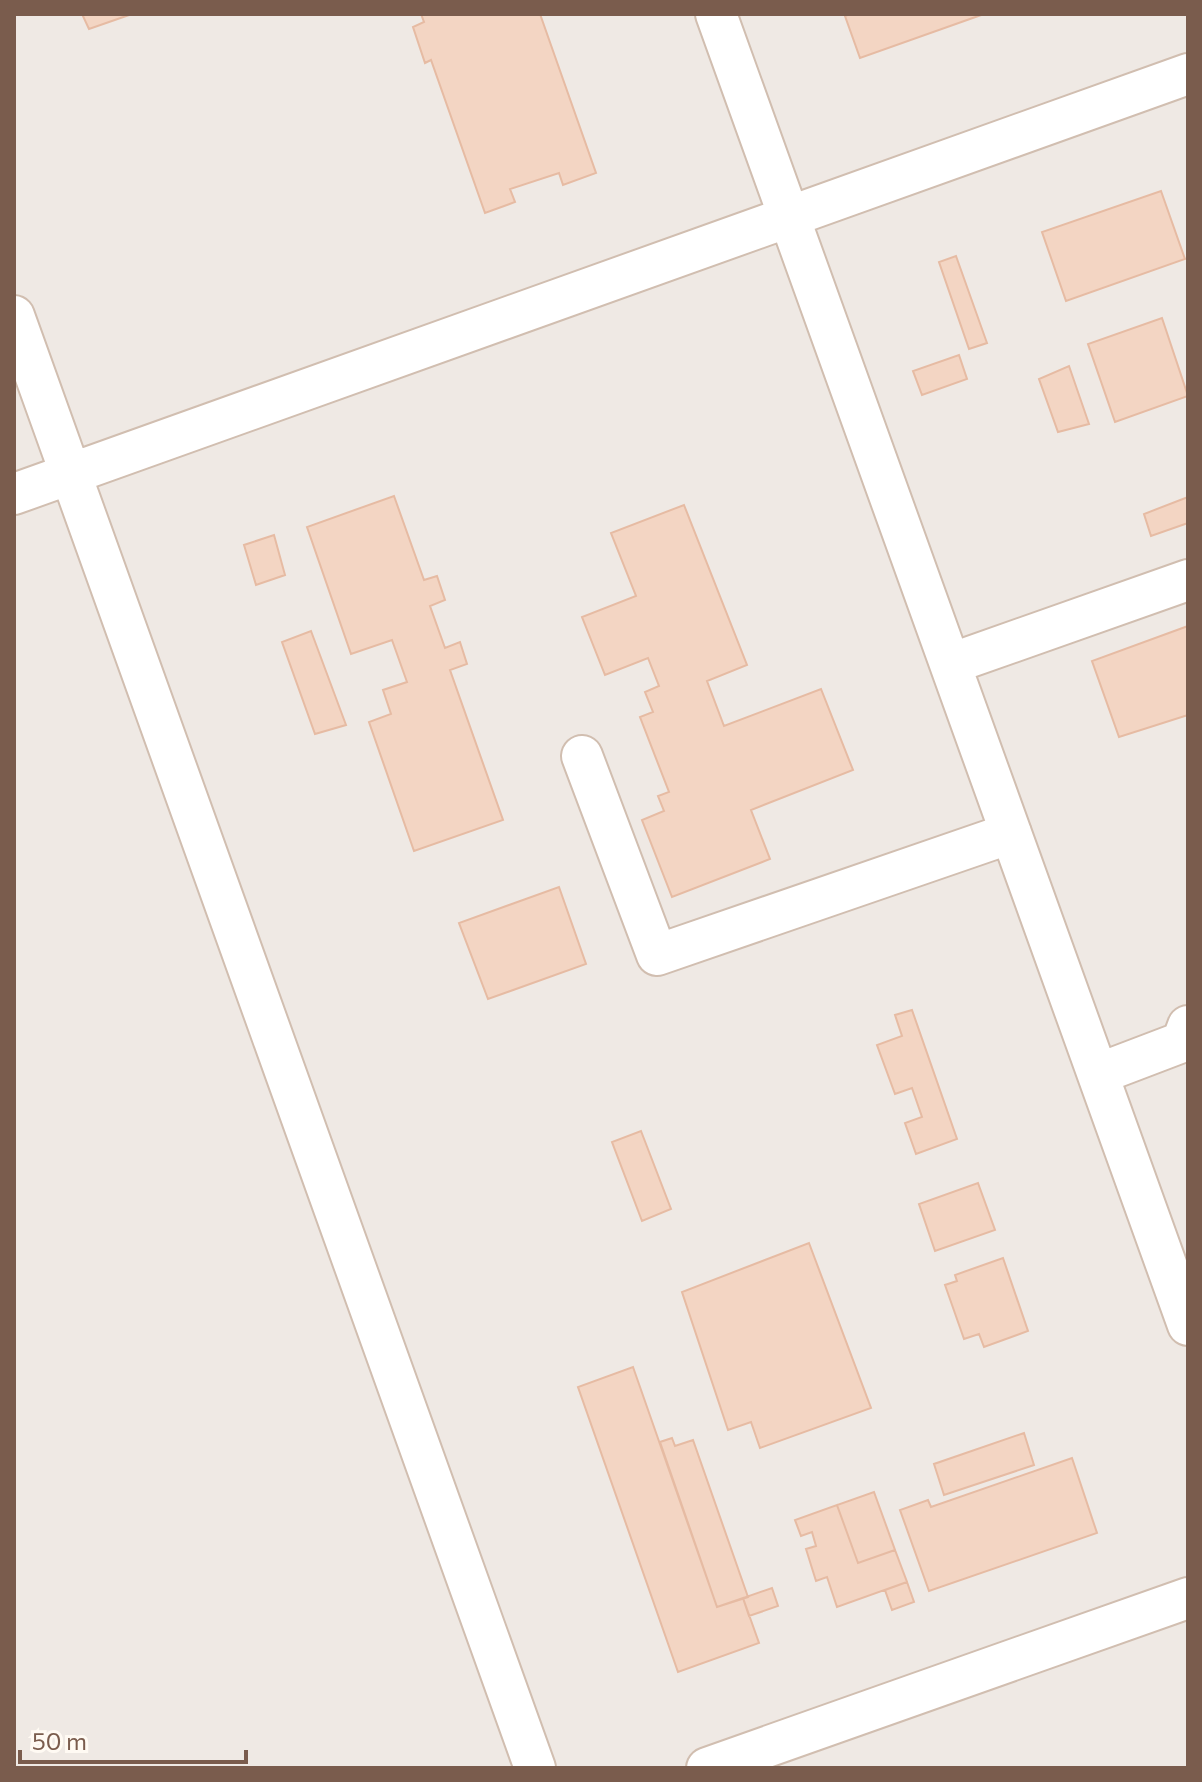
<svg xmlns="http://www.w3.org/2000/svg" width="1202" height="1782" font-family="Commissioner,sans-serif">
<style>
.industrial{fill:#efe9e4}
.building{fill:#f3d5c3;stroke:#e6bba3;stroke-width:2}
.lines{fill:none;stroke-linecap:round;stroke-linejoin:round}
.minor-casing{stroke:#d1beb0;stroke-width:44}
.minor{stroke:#fff;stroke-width:40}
</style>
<rect width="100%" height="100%" fill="#fdf6ec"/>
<path class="industrial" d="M14,14H1188V1768H14Z"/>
<path class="building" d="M82,14H132L89,29Z
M421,14H540L596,173L563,185L559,173L510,189L515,202L485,213L431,60L425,63L413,27L424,22Z
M850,14H984L860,58L845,16Z
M1161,191L1185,259L1066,301L1042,232Z
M956,256L987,343L969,349L939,262Z
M1162,318L1188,396L1115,422L1088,344Z
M959,355L967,379L922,395L913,371Z
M1069,366L1089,424L1058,432L1039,379Z
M394,496L424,580L437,576L445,600L430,606L445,648L460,642L467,664L450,670L503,820L414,851L369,722L391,714L383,690L407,682L392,640L351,654L307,527Z
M1188,497V523L1151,536L1144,514Z
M684,505L747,665L707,681L724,726L821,689L853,770L751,810L770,859L672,897L642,820L664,811L658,796L669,792L640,717L653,712L645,692L659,686L648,658L605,675L582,617L636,596L611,533Z
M274,535L285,575L256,585L244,545Z
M1188,626V715L1119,737L1092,661Z
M311,631L346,725L315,734L282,642Z
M559,887L586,964L488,999L459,923Z
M912,1010L957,1139L916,1154L905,1123L922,1117L912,1088L895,1094L877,1045L902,1036L895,1015Z
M641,1131L671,1209L642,1221L612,1142Z
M978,1183L995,1230L935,1251L919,1204Z
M809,1243L871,1408L760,1448L751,1422L728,1430L682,1292Z
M1003,1258L1028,1331L984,1347L979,1334L964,1339L945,1285L957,1281L955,1275Z
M633,1367L717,1607L743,1598L759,1643L678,1672L578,1387Z
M1024,1433L1034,1465L944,1495L934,1464Z
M672,1438L675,1446L693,1440L748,1597L717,1607L660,1442Z
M1072,1458L1097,1533L929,1591L900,1510L928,1500L931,1507Z
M874,1492L895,1550L858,1563L837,1505Z
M837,1505L858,1563L895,1550L907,1582L837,1607L827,1577L816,1581L806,1549L816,1546L812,1532L801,1536L795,1520Z
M907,1582L914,1602L892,1610L885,1590Z
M772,1588L778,1606L749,1616L743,1598Z"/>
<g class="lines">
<g class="minor-casing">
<path id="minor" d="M716,14L1188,1325
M14,316L535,1768
M14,494L1188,74
M950,664L1188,580
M582,756L657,955L1011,833
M1098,1074L1182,1042L1188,1026
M707,1768L1188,1598"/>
</g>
<use href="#minor" class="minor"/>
</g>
<rect width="1202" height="1782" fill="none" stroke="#7a5c4d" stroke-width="32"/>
<path d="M20 1750v12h226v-12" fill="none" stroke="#7a5c4d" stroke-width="4"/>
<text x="32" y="1750" font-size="24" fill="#7a5c4d" stroke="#fffaf3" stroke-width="6" paint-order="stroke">50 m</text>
</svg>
